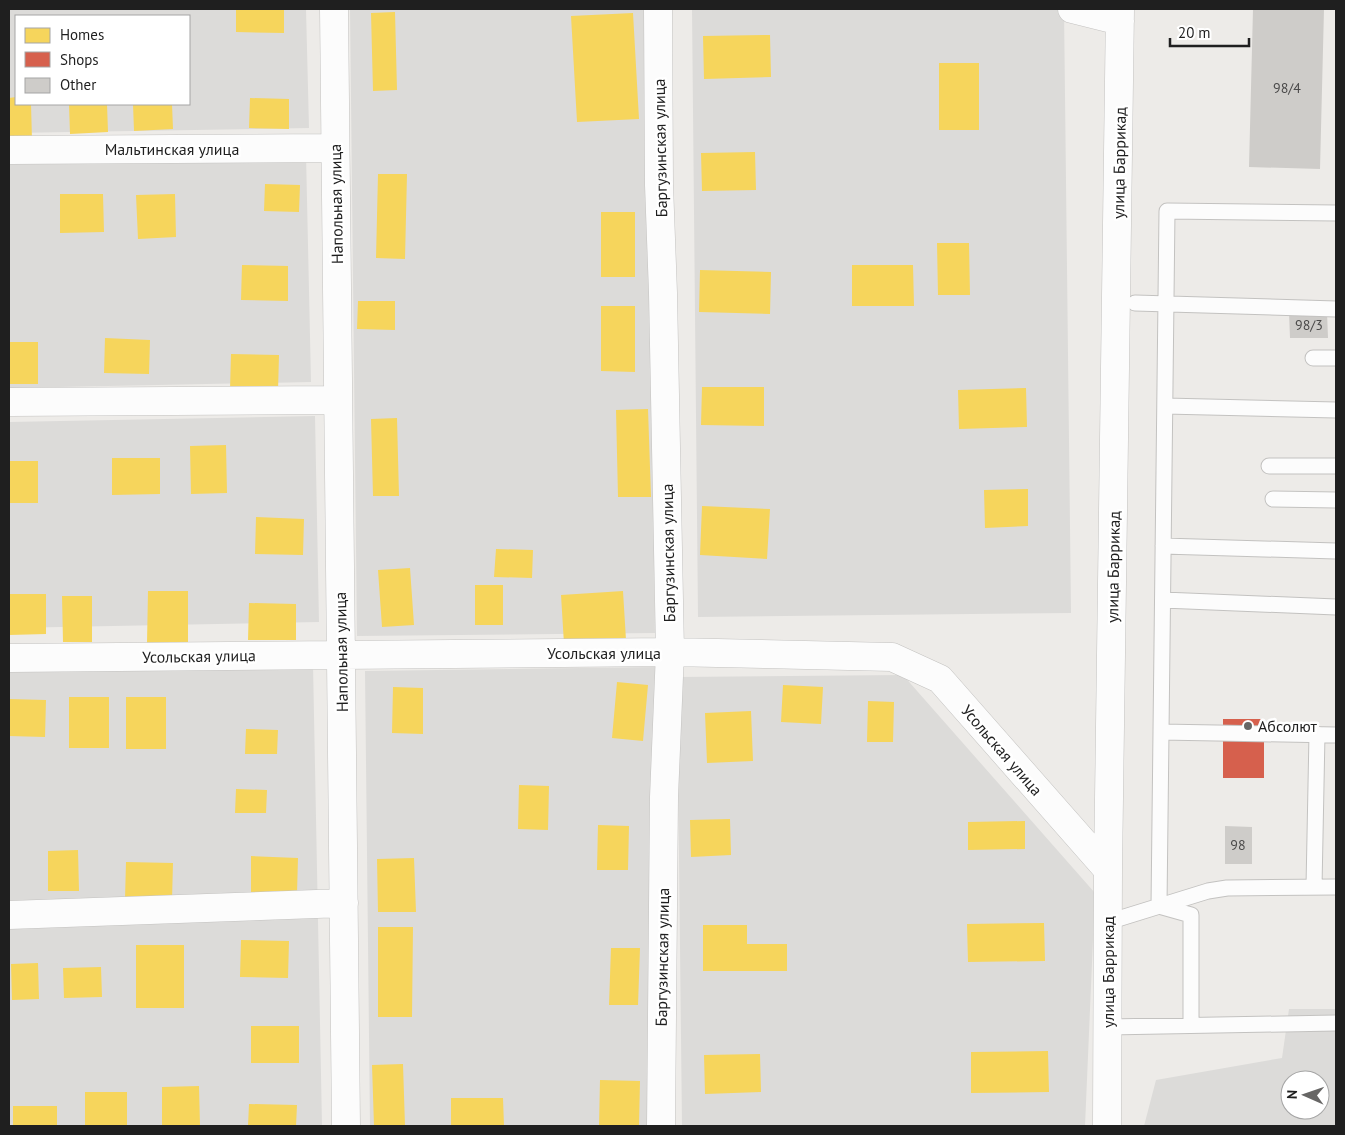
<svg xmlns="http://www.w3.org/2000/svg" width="1345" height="1135" font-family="'PT Sans',sans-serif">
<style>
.residential{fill:#dcdbd9;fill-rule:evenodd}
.homes{fill:#f6d55c}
.shops{fill:#d6604d}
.building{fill:#ceccc9}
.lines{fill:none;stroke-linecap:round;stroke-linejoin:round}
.service-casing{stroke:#c3c2c0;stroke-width:17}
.minor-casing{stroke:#c3c2c0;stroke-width:29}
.service{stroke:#fcfcfc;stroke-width:15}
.minor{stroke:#fcfcfc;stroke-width:28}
.poi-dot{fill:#676665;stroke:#fff;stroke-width:2}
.labels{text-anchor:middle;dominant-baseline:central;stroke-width:5;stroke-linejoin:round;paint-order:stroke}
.number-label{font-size:14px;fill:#4b4a4a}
.street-label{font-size:16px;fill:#1f1f1f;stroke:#fff}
.poi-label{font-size:16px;fill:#1f1f1f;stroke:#fff;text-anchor:start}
</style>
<rect width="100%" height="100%" fill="#edebe8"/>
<path class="residential" d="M9,9H306L309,128L9,133ZM16,16H189V104H16Z
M350,9H648L655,633L357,636Z
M692,9H1064L1071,613L698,617Z
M306,154L311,382L9,388V159Z
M315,416L319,622L9,628V422Z
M313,664L322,1126H9V670Z
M657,667L662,1126H370L365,671Z
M903,675L1095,893L1085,1126H682L677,677Z
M1289,1009H1336V1126H1144L1156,1080L1282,1058ZM1290,1080H1320V1110H1290Z"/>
<path class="homes" d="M236,9H284V33L236,32Z
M395,12L397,90L373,91L371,13Z
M633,13L639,119L577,122L571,16Z
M770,35L771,77L704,79L703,36Z
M939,63H979V130H939Z
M16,97V104H31L32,140L9,141V98Z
M250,98L289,99V129L249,128Z
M69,104H107L108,132L70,134Z
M133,104H172L173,129L134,131Z
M755,152L756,190L702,191L701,153Z
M378,174H407L405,259L376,258Z
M265,184L300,185L299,212L264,211Z
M60,194H103L104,232L60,233Z
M175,194L176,237L138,239L136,195Z
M601,212H635V277H601Z
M937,243H969L970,295H938Z
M242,265L288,266V301L241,300Z
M852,265H913L914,306H852Z
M700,270L771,272L770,314L699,312Z
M358,301H395V330L357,329Z
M601,306H635V372L601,371Z
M105,338L150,340L149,374L104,373Z
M9,342H38V384H9Z
M231,354L279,355L278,391L230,390Z
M702,387H764V426L701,425Z
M1026,388L1027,427L959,429L958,390Z
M648,409L651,497H618L616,410Z
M397,418L399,496H373L371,419Z
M226,445L227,493L191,494L190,446Z
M112,458H160V494L112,495Z
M9,461H38V503H9Z
M1028,489V526L985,528L984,490Z
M702,506L770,509L767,559L700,555Z
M256,517L304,519L303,555L255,554Z
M496,549L533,550L532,578L494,577Z
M410,568L414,625L382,627L378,570Z
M475,585H503V625H475Z
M148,591H188V643H147Z
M623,591L626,640L564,644L561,595Z
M9,594H46V634L9,635Z
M62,596H92V642H63Z
M249,603L296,604V640H248Z
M617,682L648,685L643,741L612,738Z
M783,685L823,687L821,724L781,722Z
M393,687L423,688V734L392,733Z
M69,697H109V748H69Z
M126,697H166V749H126Z
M9,699L46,700L45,737L9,736Z
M868,701L894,702L893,742H867Z
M751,711L753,761L707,763L705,713Z
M246,729L278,730L277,754H245Z
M519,785L549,786L548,830L518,829Z
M236,789L267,790L266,813H235Z
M730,819L731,855L691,857L690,820Z
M1025,821V849L968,850V822Z
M598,825L629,826L628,870H597Z
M78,850L79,891H48V851Z
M251,856L298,858L297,893L251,892Z
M414,858L416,912H378L377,859Z
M126,862L173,863L172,900L125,899Z
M1044,923L1045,961L968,962L967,924Z
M703,925H747V944H787V971H703Z
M378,927H413L412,1017H378Z
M241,940L289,941L288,978L240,977Z
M136,945H184V1008H136Z
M611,948H640L638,1005H609Z
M38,963L39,999L12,1000L11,964Z
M101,967L102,997L64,998L63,968Z
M251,1026H299V1063H251Z
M1048,1051L1049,1092L971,1093V1052Z
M760,1054L761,1092L705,1094L704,1055Z
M403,1064L405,1126H374L372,1065Z
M600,1080L640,1081L639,1126H599Z
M199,1086L200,1126H162V1087Z
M85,1092H127V1126H85Z
M451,1098H503L504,1126H451Z
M249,1104L297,1105L296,1126H248Z
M13,1106H57V1126H13Z"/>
<path class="shops" d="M1223,719H1264V778H1223Z"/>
<path class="building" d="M1253,9H1324L1320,169L1249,167Z
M1289,312H1327L1328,338H1290Z
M1225,826L1252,827V864H1225Z"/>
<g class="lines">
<g class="service-casing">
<path id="service" d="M1135,303L1336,309
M1313,358H1336
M1165,406L1336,410
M1269,466H1336
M1273,499L1336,500
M1163,546L1336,551
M1163,600L1336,607
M1161,732L1336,735
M1314,887L1317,734
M1108,922L1208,891L1227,888L1336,887
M1191,1025V915L1159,906L1167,211L1336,213
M1108,1027L1336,1023"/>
</g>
<g class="minor-casing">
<path id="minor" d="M334,9L346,1126
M658,9L659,185L663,293L670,652L664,797L661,1126
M1072,9L1120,21
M9,150L335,148
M9,402L338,400
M9,658L670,652L892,657L940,679L1108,870
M9,915L344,903
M1107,1126L1108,870L1120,9"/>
</g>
<use href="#service" class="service"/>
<use href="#minor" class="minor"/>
</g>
<circle class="poi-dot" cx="1248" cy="726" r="5"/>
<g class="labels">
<g class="number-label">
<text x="1287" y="88">98/4</text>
<text x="1309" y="325">98/3</text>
<text x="1238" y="845">98</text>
</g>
<g class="street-label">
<text transform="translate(660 148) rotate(-91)">Баргузинская улица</text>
<text x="172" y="149">Мальтинская улица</text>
<text transform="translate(1119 163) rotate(-89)">улица Баррикад</text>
<text transform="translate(336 204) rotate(-91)">Напольная улица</text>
<text transform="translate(668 553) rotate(-91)">Баргузинская улица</text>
<text transform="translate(1113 567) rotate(-89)">улица Баррикад</text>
<text transform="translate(341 652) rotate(-91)">Напольная улица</text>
<text x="604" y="653">Усольская улица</text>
<text transform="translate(199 656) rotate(-1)">Усольская улица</text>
<text transform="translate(1002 750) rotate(49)">Усольская улица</text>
<text transform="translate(662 957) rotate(-89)">Баргузинская улица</text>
<text transform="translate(1108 972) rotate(-90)">улица Баррикад</text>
</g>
<g class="poi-label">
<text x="1258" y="726">Абсолют</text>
</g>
</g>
<rect width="1345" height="1135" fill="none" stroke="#1f1f1f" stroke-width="20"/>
<rect x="15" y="15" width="175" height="90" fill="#ffffff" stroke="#a5a5a5"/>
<rect x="25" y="28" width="25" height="15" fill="#f6d55c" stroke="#a5a5a5"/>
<text x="60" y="40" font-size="15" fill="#1f1f1f">Homes</text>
<rect x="25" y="52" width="25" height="15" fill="#d6604d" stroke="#a5a5a5"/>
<text x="60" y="65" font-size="15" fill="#1f1f1f">Shops</text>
<rect x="25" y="78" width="25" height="15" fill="#ceccc9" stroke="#a5a5a5"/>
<text x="60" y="90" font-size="15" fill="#1f1f1f">Other</text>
<g transform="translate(1305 1095) rotate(272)"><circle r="24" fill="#ffffff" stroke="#a5a5a5"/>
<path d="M0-4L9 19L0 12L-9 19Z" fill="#676665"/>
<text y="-8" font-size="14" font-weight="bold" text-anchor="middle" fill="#1f1f1f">N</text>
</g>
<path d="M1170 38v8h79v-8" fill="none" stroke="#1f1f1f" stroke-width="2.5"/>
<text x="1178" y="38" font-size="15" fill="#1f1f1f" stroke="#ffffff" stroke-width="4" paint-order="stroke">20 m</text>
</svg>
